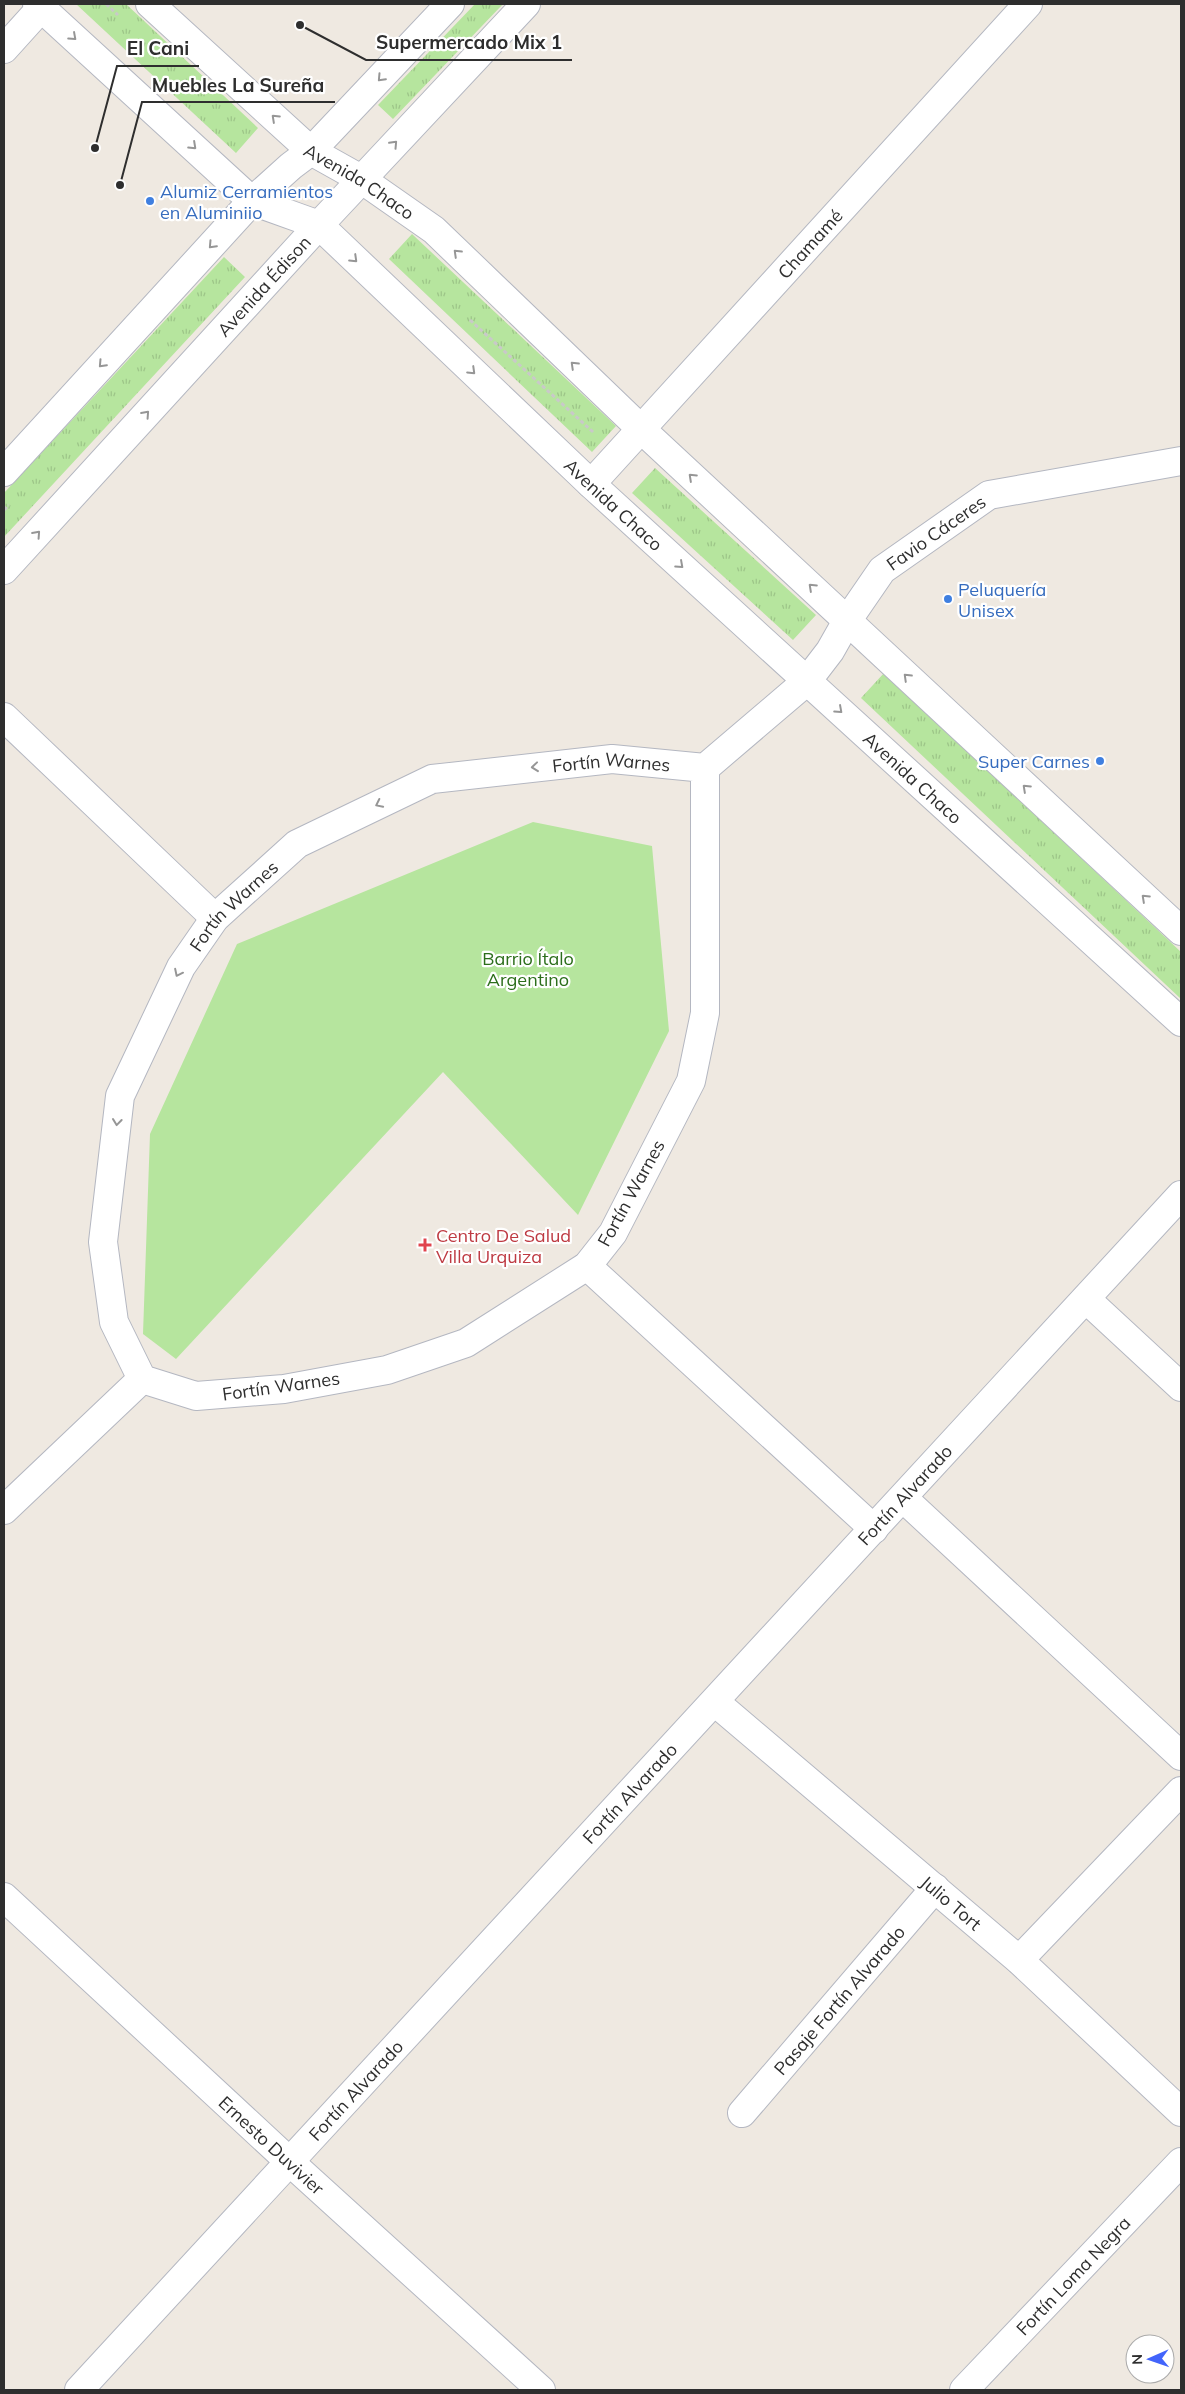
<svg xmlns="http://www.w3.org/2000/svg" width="1185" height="2394" font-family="Mulish,sans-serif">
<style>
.grass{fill:url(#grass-tufts)}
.park{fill:#b6e59e}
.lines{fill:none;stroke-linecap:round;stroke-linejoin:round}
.street-casing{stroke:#b4b7c1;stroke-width:30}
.secondary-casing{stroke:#b4b7c1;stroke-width:30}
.path{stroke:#c9c9c9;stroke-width:3;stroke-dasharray:4 2.5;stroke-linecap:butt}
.street{stroke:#fff;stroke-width:28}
.secondary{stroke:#fff;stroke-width:28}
.oneway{stroke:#969696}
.shop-dot{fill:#3f7fe0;stroke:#fff;stroke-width:2}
.health-dot{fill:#e0444e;stroke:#fff;stroke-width:2}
.labels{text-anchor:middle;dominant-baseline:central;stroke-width:4.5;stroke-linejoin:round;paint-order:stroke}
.street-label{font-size:18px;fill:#2e2e2e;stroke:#fff}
.shop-label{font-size:18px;fill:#366cbe;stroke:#fff;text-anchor:start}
.park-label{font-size:18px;fill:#2c6e1b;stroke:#fff}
.health-label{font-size:18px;fill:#be3a42;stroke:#fff;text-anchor:start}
.leader{fill:none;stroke:#2e2e2e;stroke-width:2}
.callout-dot{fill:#2e2e2e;stroke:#fff;stroke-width:2}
.callout-label{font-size:19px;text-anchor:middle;font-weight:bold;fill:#2e2e2e;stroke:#fff;stroke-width:4.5;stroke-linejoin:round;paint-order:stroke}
</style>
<defs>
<pattern id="grass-tufts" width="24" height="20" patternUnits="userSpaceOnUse" patternTransform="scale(1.25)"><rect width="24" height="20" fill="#b6e59e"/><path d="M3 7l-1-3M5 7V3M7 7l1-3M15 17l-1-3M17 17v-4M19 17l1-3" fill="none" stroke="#9dc588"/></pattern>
</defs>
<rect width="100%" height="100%" fill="#efe9e1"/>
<path class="grass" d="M76,4H126L258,128L236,153Z
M475,4H503L393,119L378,105Z
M412,234L616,426L592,452L389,259Z
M224,257L245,277L4,537V493Z
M655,468L816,615L793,640L632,493Z
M884,673L1181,952V999L861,698Z"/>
<path class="park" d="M533,822L652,846L669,1031L578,1215L443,1072L176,1359L143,1334L150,1134L237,944Z"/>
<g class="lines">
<g class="street-casing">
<g id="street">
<path d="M4,49L41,8"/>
<path id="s1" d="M591,484L1028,4"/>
<path d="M4,717L215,918"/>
<path id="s2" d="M705,768V1013L691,1081L613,1233L587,1266L466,1343L387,1370L284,1389L196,1396L142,1379L114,1322L103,1242L120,1096L181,967L215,918L297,844L432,779L612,759L705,768L807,681L830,651L847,621L882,570L989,495L1181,461"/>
<path d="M587,1266L874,1529"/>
<path d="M1086,1299L1181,1387"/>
<path d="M903,1498L1181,1756"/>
<path d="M4,1510L142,1379"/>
<path id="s3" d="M715,1702L1019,1960L1181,2112"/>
<path id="s4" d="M4,1897L291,2163L541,2390"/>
<path d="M1019,1960L1181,1791"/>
<path id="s5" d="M742,2113L935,1888"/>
<path id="s6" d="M79,2390L1181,1195"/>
<path id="s7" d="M964,2390L1181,2162"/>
</g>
</g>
<g class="secondary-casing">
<g id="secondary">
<path id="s8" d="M37,4L252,201L319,225L591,484L1181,1022"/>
<path id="s9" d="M150,4L311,151L361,179L434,230L641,429L1181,931"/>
<path d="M4,472L252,201L291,166L311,151L450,4"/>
<path id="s10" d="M4,570L319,225L526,4"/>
</g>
</g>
<path class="path" d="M106,4L118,15
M470,320L593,432
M4,510L9,505"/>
<use href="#street" class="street"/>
<use href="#secondary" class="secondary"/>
</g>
<defs><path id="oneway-chevron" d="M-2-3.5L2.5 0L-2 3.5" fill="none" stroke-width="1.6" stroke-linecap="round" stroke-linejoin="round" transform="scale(1.25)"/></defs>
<g class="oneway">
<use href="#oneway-chevron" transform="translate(73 37) rotate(42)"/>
<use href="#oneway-chevron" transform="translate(381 78) rotate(133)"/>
<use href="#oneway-chevron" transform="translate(275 118) rotate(-137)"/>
<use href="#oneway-chevron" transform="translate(394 144) rotate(-47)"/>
<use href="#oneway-chevron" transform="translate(193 146) rotate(43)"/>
<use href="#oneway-chevron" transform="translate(212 245) rotate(133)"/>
<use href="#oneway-chevron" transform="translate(457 253) rotate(-136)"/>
<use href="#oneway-chevron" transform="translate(354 259) rotate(44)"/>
<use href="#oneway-chevron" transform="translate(102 364) rotate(133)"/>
<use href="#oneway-chevron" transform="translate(574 365) rotate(-136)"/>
<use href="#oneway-chevron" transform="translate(472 371) rotate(44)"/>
<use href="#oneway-chevron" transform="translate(146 414) rotate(-48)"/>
<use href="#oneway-chevron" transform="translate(692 477) rotate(-137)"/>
<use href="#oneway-chevron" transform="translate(37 534) rotate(-48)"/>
<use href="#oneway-chevron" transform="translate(680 565) rotate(42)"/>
<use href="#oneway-chevron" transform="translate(812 587) rotate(-137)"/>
<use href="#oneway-chevron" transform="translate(907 677) rotate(-136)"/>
<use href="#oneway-chevron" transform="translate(839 710) rotate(42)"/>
<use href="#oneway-chevron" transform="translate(535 767) rotate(174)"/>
<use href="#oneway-chevron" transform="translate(1026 788) rotate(-137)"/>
<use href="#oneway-chevron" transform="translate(379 804) rotate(154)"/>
<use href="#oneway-chevron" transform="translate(1145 898) rotate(-137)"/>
<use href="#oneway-chevron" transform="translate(178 973) rotate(116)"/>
<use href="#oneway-chevron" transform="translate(117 1122) rotate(97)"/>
</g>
<g class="shop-dot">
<circle cx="150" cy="201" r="5"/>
<circle cx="948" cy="599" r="5"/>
<circle cx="1100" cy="761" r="5"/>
</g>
<path class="health-dot" d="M422.5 1237.5h5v5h5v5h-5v5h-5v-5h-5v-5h5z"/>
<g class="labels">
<g class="street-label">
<text stroke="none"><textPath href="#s9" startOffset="275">Avenida Chaco</textPath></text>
<text stroke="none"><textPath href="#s1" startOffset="325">Chamamé</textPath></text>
<text stroke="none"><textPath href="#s10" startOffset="385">Avenida Édison</textPath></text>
<text stroke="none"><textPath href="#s8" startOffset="769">Avenida Chaco</textPath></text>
<text stroke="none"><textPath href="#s2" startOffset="2366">Favio Cáceres</textPath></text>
<text stroke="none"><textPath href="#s2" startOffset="1938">Fortín Warnes</textPath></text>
<text stroke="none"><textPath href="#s8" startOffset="1174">Avenida Chaco</textPath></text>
<text stroke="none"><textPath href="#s2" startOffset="1519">Fortín Warnes</textPath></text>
<text transform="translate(631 1193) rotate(-61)">Fortín Warnes</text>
<text transform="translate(281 1386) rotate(-8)">Fortín Warnes</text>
<text stroke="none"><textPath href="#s6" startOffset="1218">Fortín Alvarado</textPath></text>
<text stroke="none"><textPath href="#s6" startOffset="812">Fortín Alvarado</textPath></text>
<text stroke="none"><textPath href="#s3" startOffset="310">Julio Tort</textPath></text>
<text stroke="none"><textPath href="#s5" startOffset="149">Pasaje Fortín Alvarado</textPath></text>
<text stroke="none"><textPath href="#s6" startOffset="408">Fortín Alvarado</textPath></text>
<text stroke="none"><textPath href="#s4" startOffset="365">Ernesto Duvivier</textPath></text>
<text stroke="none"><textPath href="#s7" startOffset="158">Fortín Loma Negra</textPath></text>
</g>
<g class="shop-label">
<text x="160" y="191">Alumiz Cerramientos<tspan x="160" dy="21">en Aluminiio</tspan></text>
<text x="958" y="589">Peluquería<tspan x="958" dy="21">Unisex</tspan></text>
<text x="1090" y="761" text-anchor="end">Super Carnes</text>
</g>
<g class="park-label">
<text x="528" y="958">Barrio Ítalo<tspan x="528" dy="21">Argentino</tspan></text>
</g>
<g class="health-label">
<text x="436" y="1235">Centro De Salud<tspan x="436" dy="21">Villa Urquiza</tspan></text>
</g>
</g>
<path class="leader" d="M300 25L366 60H572M95 148L117 66H199M120 185L142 102H335"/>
<g class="callout-dot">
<circle cx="300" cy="25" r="5"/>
<circle cx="95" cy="148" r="5"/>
<circle cx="120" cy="185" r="5"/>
</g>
<g class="callout-label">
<text x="469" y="49">Supermercado Mix 1</text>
<text x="158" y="55">El Cani</text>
<text x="238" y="92">Muebles La Sureña</text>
</g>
<rect width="1185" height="2394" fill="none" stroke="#2e2e2e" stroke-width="10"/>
<g transform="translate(1150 2359) rotate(268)"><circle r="24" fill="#ffffff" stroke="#ababab"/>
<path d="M0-4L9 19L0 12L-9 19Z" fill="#4264fb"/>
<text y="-8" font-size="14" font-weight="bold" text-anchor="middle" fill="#2e2e2e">N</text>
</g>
</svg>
